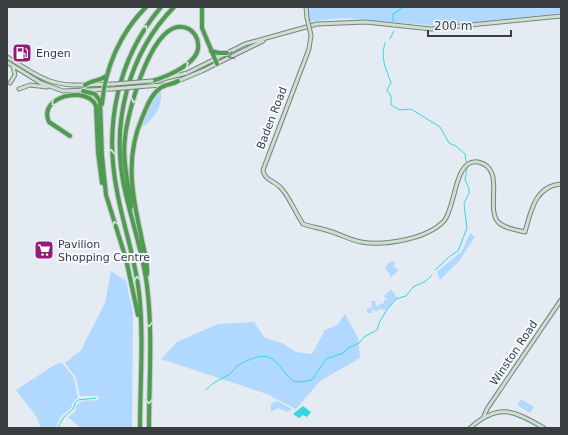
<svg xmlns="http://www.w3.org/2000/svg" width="568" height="435" font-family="'DejaVu Sans',sans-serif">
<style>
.green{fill:#b1d8fe}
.water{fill:#32d8dd}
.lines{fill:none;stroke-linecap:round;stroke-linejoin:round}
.stream{stroke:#32d8dd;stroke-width:1}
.secondary-casing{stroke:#7a8087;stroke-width:5}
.highway-casing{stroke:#c8c9ca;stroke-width:6}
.secondary{stroke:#cae1cb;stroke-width:3}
.highway{stroke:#4e9b52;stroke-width:4}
.secondary-bridge-casing{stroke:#7a8087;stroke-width:5;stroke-linecap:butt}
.secondary-bridge{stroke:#cae1cb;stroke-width:3}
.oneway{stroke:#d2e6dc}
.oneway2{stroke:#7b877f}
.labels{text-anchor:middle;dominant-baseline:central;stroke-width:4;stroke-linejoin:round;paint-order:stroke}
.poi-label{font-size:11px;fill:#3a3d40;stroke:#f3f9ff;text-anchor:start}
.street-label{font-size:11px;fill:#3a3d40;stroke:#f3f9ff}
</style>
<rect width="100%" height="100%" fill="#e4ebf3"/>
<path class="green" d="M305,7H561V13L440,26L341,18L308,22Z
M160,90C165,104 153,120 141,128L155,96Z
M470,233L475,237L459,261L440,280L437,272L462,251Z
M390,262H395L394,267L399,270L391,277L385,267Z
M111,271L126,281L133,313L132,428H81L68,417L75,412L76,405L83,401L98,400L99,396H80L76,378L65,363L81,350L105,303Z
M391,289L396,296L399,297H397L386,310L381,309L375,311L373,309L372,313H367V308H372L371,301H376L375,304L378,307L380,304L384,303V300L388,301L384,296Z
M345,314L358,338L360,358L320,381L296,409L267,394L161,359L177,342L218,324L254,322L265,338L282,343L296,352L312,354L325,330L337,325Z
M62,363L74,378L78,398L73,402L71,408L61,416L56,428H41L36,416L16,390L56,364Z
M521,399L534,407L530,413L517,405Z
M277,401L292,409L287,412L278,408L271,412V404Z"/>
<path class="water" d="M303,406L311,412L307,417L303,415L299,418L293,414Z"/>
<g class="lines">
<path class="stream" d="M393,21V14L404,7
M390,39L394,31
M385,43C380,59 386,68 391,83L387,90L391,96V105L400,110L411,109L440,127L449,143L456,146L465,154L466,161
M435,270L450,256L458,251L467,228L464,204C469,191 472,194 465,180L467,168
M206,390C214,380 222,380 231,373C233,371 235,368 237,366C246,361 262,352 272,359C281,365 285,375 293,381L301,382L312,380L326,359L343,353L348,348L359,343L364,337L377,330L379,323L386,311L396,299L406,296L413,287L426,281L432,275
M58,428L63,418L73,409L75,403L78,400L96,398"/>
<g class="secondary-casing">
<path id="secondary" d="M306,7L307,18
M311,35L309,49L263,170C264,180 275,181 281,188C290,198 295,212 303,224C311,227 321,228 329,231C340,234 350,240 361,242C385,246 427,239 444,221C456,207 454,158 478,162C507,168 484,209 499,223C506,229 517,230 525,232C531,211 535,186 561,184
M7,57C21,65 35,76 50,81C71,88 93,84 114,84
M7,62L41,83L63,91L112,89
M159,80L187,73L245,44L317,24L366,22L431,29L561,16
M178,81L202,71L263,41
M10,83L15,75L13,67
M148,86L164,85
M19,89L30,85L47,87
M484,416L487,409L561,300
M470,428C499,402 514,411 544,428"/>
</g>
<g class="highway-casing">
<path id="highway" d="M202,7V28L217,64
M211,51L219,53H227
M85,85C92,80 100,81 106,76
M83,91L95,94L100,101L102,156L106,195L126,259L138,315
M102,104C105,68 120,33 146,7
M70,136L49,122C37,96 88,85 96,106L98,152L102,183
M131,207C129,184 122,162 125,138C127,115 153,10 189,29C194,32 198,38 198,44C201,63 166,77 152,81
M147,274C148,261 143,248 141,235C132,195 125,157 142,118C146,109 150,96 159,89C164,84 172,85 178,81
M140,428C140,383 144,337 139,292C135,258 123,225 117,191C104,126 117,59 161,7
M149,428C149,381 153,333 147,286C143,252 131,220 124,186C111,123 128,54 174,7"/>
</g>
<use href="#secondary" class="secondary"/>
<use href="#highway" class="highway"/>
<g class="secondary-bridge-casing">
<path id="secondary-bridge" d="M307,18L311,35
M114,84L152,81
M112,89L148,86"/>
</g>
<use href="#secondary-bridge" class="secondary-bridge"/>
</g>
<defs><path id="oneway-chevron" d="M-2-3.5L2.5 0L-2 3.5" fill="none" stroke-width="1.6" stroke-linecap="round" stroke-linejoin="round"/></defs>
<g class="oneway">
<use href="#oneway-chevron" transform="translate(145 28) rotate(-57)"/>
<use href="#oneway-chevron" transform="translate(186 64) rotate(-35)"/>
<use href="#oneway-chevron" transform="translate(134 100) rotate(107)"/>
<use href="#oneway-chevron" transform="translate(54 103) rotate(137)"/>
<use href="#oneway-chevron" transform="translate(111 152) rotate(-91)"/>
<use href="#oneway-chevron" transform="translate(115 224) rotate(-108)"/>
<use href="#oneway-chevron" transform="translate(137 279) rotate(-100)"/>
<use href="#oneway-chevron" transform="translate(149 324) rotate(89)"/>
<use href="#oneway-chevron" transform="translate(149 401) rotate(90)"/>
</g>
<use class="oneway2" href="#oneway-chevron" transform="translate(231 56) rotate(153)"/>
<defs>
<g id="fuel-square" transform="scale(1)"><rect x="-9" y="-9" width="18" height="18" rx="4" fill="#931b78" stroke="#f3f9ff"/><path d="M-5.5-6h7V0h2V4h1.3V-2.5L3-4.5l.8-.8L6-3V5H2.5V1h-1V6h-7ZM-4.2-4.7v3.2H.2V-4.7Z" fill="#fff"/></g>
<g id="supermarket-square" transform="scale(1)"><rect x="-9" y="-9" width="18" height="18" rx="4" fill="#931b78" stroke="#f3f9ff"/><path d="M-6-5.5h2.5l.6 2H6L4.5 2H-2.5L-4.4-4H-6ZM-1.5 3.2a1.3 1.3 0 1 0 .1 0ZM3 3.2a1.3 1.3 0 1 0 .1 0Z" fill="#fff"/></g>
</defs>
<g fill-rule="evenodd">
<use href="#fuel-square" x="22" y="53"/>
<use href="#supermarket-square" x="44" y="250"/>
</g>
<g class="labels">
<g class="poi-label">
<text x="36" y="53">Engen</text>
<text x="58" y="244">Pavilion<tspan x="58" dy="13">Shopping Centre</tspan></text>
</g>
<g class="street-label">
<text transform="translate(272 118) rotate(-69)">Baden Road</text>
<text transform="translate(514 353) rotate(-56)">Winston Road</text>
</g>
</g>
<rect width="568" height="435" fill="none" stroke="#3a3d40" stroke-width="16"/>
<path d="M428 30v6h83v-6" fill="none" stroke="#3a3d40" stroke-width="2"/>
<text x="434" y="30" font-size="12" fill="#3a3d40" stroke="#f3f9ff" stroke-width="3" paint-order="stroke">200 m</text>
</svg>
